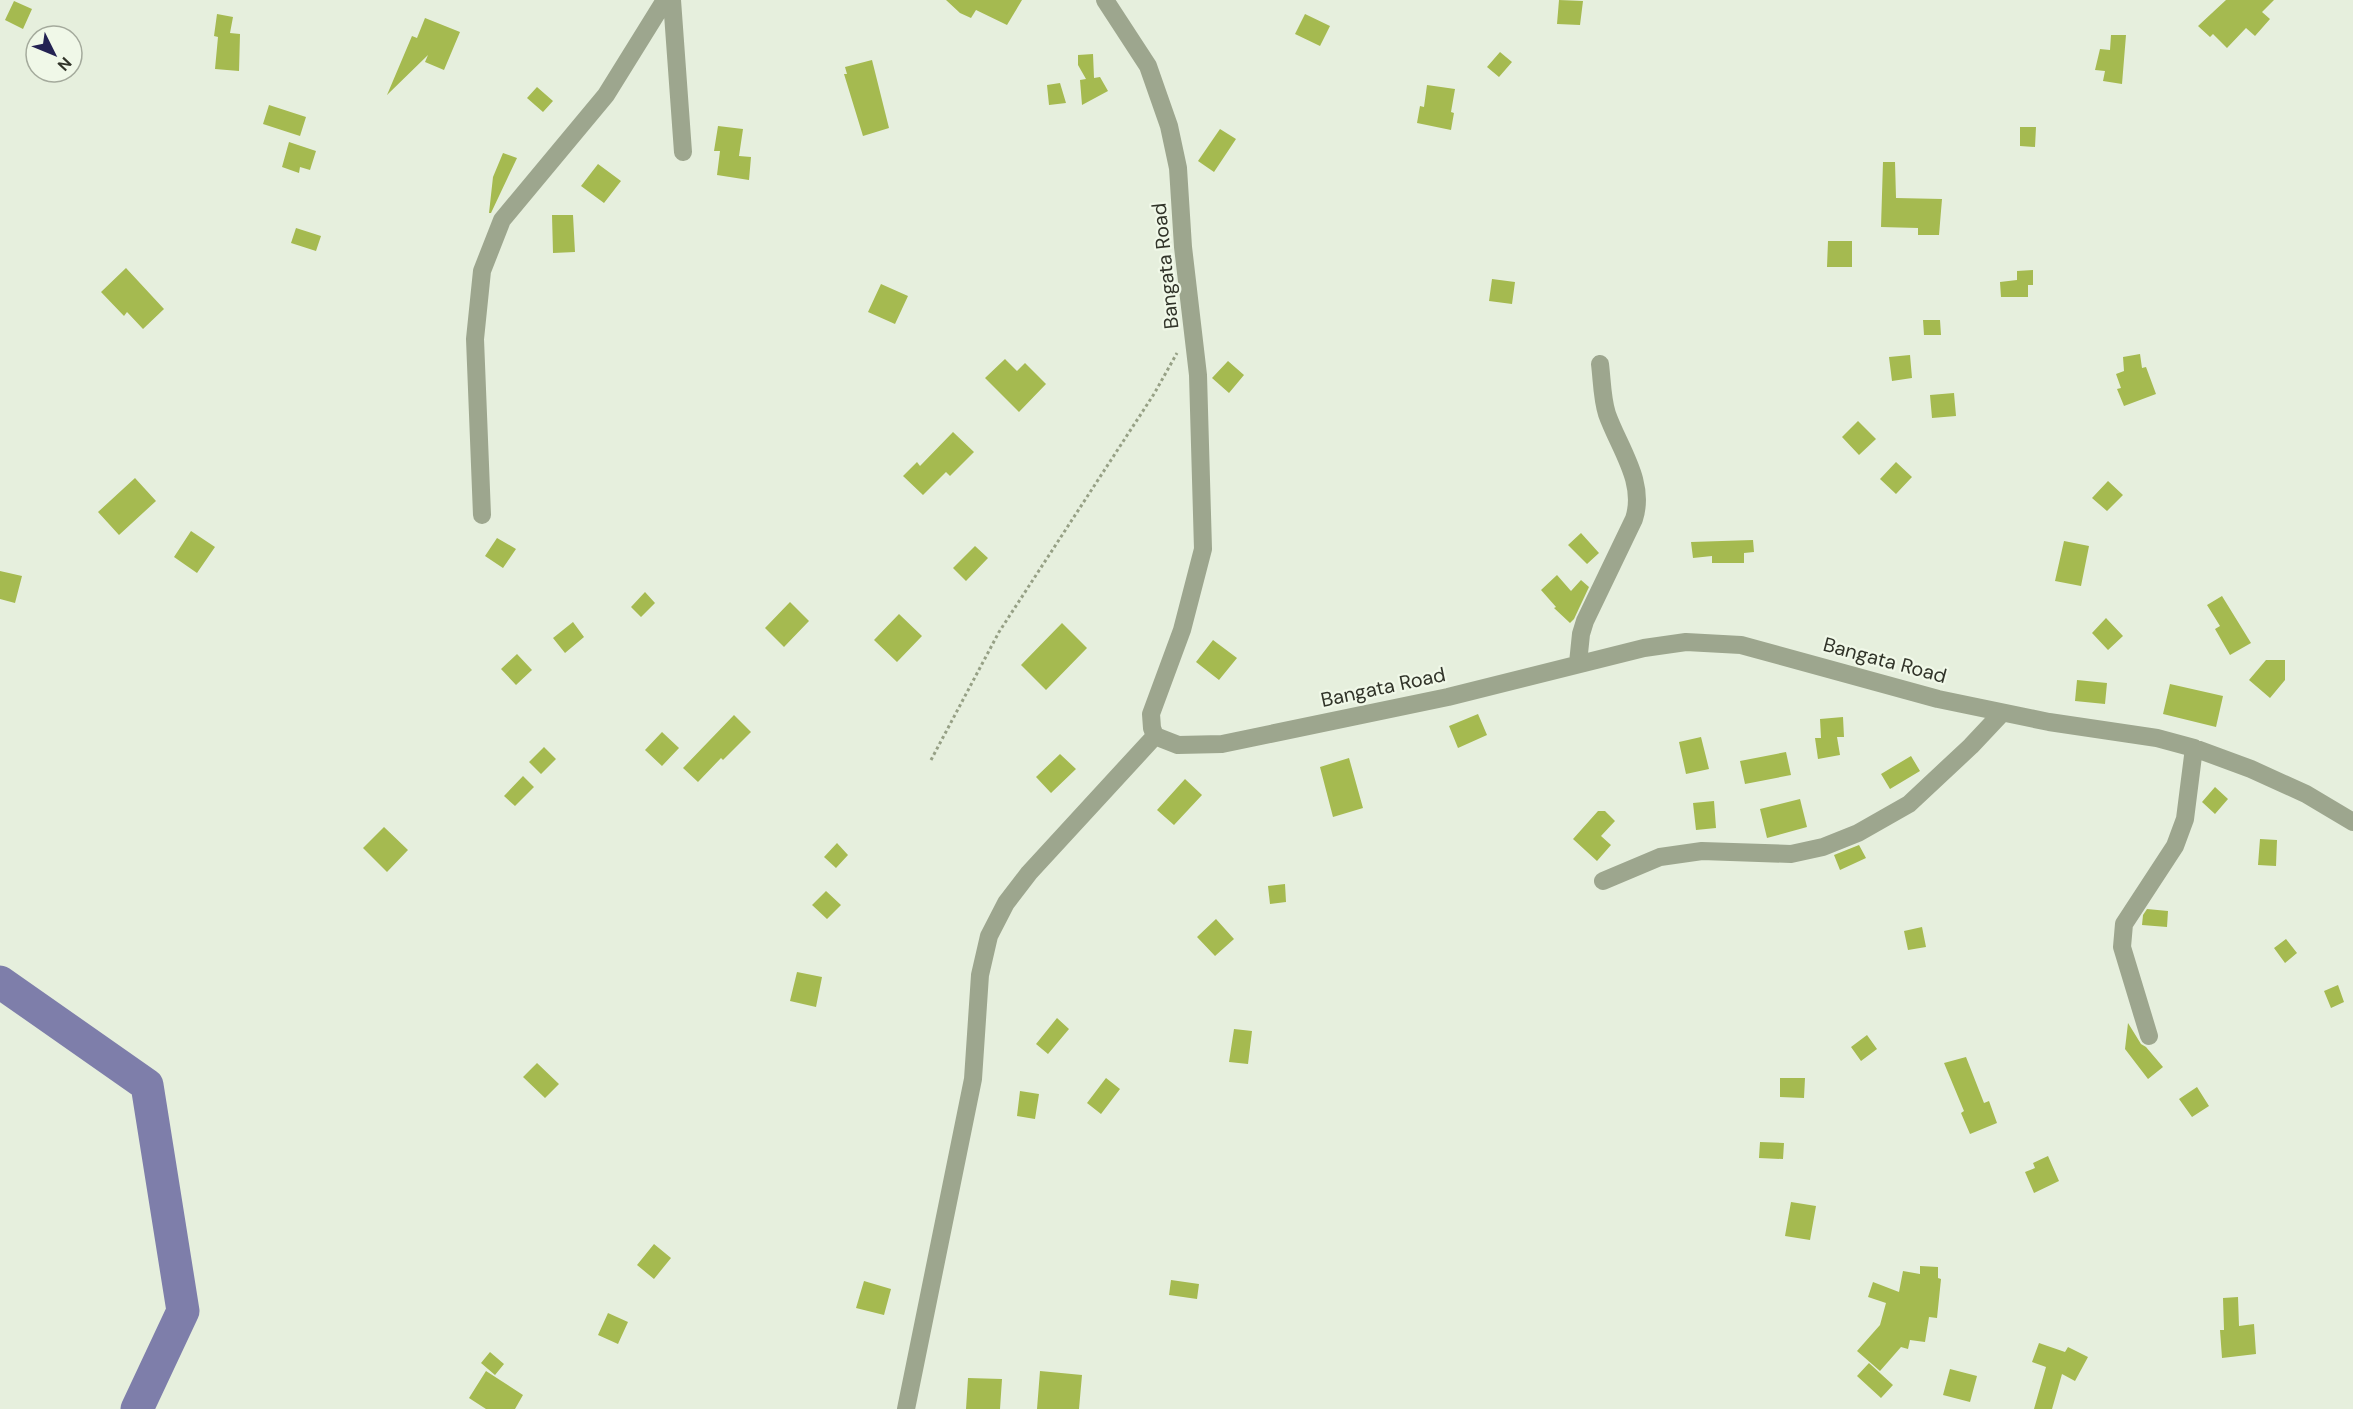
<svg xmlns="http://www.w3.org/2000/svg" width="2353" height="1409" font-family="'DM Sans',sans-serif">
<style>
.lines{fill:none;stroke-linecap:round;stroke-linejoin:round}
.river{stroke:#7e7eaa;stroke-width:33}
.building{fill:#a5ba50}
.path{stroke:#96a085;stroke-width:3;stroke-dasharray:3 3;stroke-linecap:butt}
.minor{stroke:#9da68e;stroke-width:18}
.labels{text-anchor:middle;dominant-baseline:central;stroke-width:4.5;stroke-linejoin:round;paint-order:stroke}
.street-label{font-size:20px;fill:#313429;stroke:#f0f8e8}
</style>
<rect width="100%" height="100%" fill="#e6efdd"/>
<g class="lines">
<path class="river" d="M0,982L147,1085L183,1311L137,1409"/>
</g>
<path class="building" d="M946,0H1022L1007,25L976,10L971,18L960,13Z
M1559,0L1583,1L1580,25L1557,24Z
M2226,0H2274L2262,12L2270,19L2255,36L2246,28L2227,48L2213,34L2210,37L2198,26Z
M14,1L32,9L23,29L5,20Z
M217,14L233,17L230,33L240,34L239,71L215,69L218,37L214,36Z
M1305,14L1330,26L1320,46L1295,34Z
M425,18L460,32L444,70L425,62L428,55L387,95L412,36L417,38Z
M2111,35H2126L2122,84L2103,81L2105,71L2095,70L2100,49L2110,50Z
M1500,52L1512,62L1499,77L1487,67Z
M1093,54L1094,78L1100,77L1108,91L1082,105L1080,80L1086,79L1078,65V55Z
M872,60L889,128L863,136L844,74H847L845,67Z
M1060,83L1066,103L1049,105L1047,85Z
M1427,85L1455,89L1451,112L1454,113L1451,130L1417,123L1420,106L1424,107Z
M537,87L553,101L543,112L527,98Z
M269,105L306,117L300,136L263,124Z
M718,126L743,129L739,156L751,157L749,180L717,175L720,151H714Z
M2020,127H2036L2035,147L2020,146Z
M1220,129L1236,139L1214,172L1198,161Z
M289,142L316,151L310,170L300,167L299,173L282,167Z
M503,153L517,158L491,213H489L493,177Z
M1883,162H1895L1896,198L1942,199L1939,235H1918V228L1881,227Z
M598,164L621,181L604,203L581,186Z
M552,215H573L575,252L553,253Z
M296,228L321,236L316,251L291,243Z
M1828,241H1852V267H1827Z
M126,268L164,309L143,329L127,312L124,316L101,292Z
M2033,270V285H2028V297H2001L2000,282L2017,280V271Z
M1492,279L1515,282L1512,304L1489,301Z
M881,284L908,296L895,324L868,312Z
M1923,320H1940L1941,335H1924Z
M2140,354L2142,368L2146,367L2156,394L2124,406L2117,389L2121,388L2116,374L2124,371L2123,357Z
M1910,355L1912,378L1892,381L1889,357Z
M1005,359L1017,371L1025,363L1046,384L1019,412L985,378Z
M1228,361L1244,375L1229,393L1212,378Z
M1954,393L1956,416L1932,418L1930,395Z
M1858,421L1876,439L1859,455L1842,437Z
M953,432L974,452L950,476L946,472L923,495L903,476L917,462L920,466Z
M1896,462L1912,477L1896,494L1880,479Z
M135,478L156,501L119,535L98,512Z
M2108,481L2123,495L2107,511L2092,498Z
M191,531L215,547L197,573L174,557Z
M1581,533L1599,553L1587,564L1568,545Z
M497,538L516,549L503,568L485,556Z
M1753,540L1754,552L1744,553V563H1712V556L1693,558L1691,542Z
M2064,541L2089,546L2081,586L2055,581Z
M975,546L988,558L966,581L953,568Z
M0,571L22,576L15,603L0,599Z
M1557,575L1571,591L1581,580L1589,587L1574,619L1570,623L1554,608L1556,607L1541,590Z
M645,592L655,603L641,617L631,607Z
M2222,596L2251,643L2230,655L2215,629L2220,626L2207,605Z
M790,602L809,621L784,647L765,628Z
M899,614L922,636L897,662L874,640Z
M2106,618L2123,636L2108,650L2092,633Z
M573,622L584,637L565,653L553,638Z
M1062,623L1087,648L1046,690L1021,665Z
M1213,640L1237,658L1219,680L1196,662Z
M517,654L532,670L516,685L501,669Z
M2266,660H2285V680L2270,698L2249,680Z
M2077,680L2107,683L2105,704L2075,701Z
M2170,684L2223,696L2216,727L2163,714Z
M1478,714L1487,735L1458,748L1449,726Z
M734,715L751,732L723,760L721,758L698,782L683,768Z
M1843,717L1844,737H1837L1840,755L1818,759L1815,738H1821L1820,719Z
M662,732L679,748L662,766L645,750Z
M1701,737L1709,769L1686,774L1679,742Z
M544,747L556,759L541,774L529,762Z
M1786,752L1791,775L1745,784L1740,761Z
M1060,754L1076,769L1051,793L1036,777Z
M1911,756L1920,771L1890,789L1881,774Z
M1349,758L1363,808L1333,817L1320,767Z
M523,776L534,787L515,806L504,796Z
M1185,779L1202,795L1174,825L1157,810Z
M2215,787L2228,799L2215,814L2202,802Z
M1800,799L1807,827L1767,838L1760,809Z
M1714,801L1716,828L1696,830L1693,803Z
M1598,811H1605L1615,821L1601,836L1611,845L1597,861L1573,839Z
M384,827L408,850L387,872L363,848Z
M2260,839L2277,840L2276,866L2258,865Z
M837,843L848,855L836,868L824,857Z
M1859,845L1866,858L1840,870L1834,855Z
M1285,884L1286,902L1270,904L1268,886Z
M826,891L841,905L827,919L812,905Z
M2147,909L2168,911L2167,927L2142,925L2143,915Z
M1216,919L1234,939L1215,956L1197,937Z
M1922,927L1926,947L1908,950L1904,931Z
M2286,939L2297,953L2285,963L2274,948Z
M797,972L822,977L816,1007L790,1001Z
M2338,985L2344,1002L2331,1008L2324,991Z
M1057,1018L1069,1029L1048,1054L1036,1044Z
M2128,1023L2141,1044L2146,1047L2163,1067L2148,1079L2125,1049Z
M1234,1029L1252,1031L1248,1064L1229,1062Z
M1867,1035L1877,1049L1861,1061L1851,1047Z
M1966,1057L1984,1103L1989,1101L1997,1123L1970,1134L1961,1113L1964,1111L1944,1063Z
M537,1063L559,1084L545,1098L523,1077Z
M1106,1078L1120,1089L1101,1114L1087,1103Z
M1780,1078H1805L1804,1098L1780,1097Z
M2197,1087L2209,1106L2192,1117L2179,1099Z
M1020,1091L1039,1094L1035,1119L1017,1116Z
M1760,1142L1784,1143L1783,1159L1759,1158Z
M2048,1156L2059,1181L2034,1193L2025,1172L2035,1168L2033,1163Z
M1791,1202L1816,1206L1810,1240L1785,1236Z
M654,1244L671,1258L654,1279L637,1265Z
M1920,1266L1938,1267V1278L1941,1279L1937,1318L1929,1317L1925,1342L1910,1340L1908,1349L1901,1347L1880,1371L1857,1351L1880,1325L1886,1303L1868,1297L1873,1282L1899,1292L1903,1271L1920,1274Z
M1171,1280L1199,1284L1197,1299L1169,1295Z
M864,1281L891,1289L884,1315L856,1308Z
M2238,1297L2239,1326L2254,1324L2256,1354L2222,1358L2220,1330H2224L2223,1298Z
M608,1313L628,1322L618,1344L598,1335Z
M2039,1343L2065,1352L2068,1347L2088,1357L2075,1381L2062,1374L2052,1409H2034L2046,1367L2032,1362Z
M490,1352L504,1364L495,1375L481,1363Z
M1869,1363L1893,1385L1881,1398L1857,1376Z
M1950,1369L1977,1376L1970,1402L1943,1395Z
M486,1371L523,1395L515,1409H486L469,1398Z
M1040,1371L1082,1375L1079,1409H1037Z
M968,1378L1002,1379L1000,1409H966Z"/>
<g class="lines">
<path class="path" d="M931,760L999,632L1154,394L1177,353"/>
<path class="minor" d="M672,0L683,152
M1105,0L1148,66L1169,126L1178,168L1183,247L1198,375L1203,549L1182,630L1151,714L1152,728L1155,736L1178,745L1222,744L1448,697L1644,648L1686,642L1741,645L1938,699L2049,722L2157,738L2194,748L2251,769L2306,794L2353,822
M482,515L475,339L482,271L502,220L606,95L665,0
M1578,663L1581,634L1585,621L1634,519C1646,482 1619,448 1607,414C1602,399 1602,380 1600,364
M1603,881L1660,857L1702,851L1791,854L1823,847L1858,833L1909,804L1971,746L2002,713
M2149,1036L2122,947L2124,924L2175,846L2185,819L2194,748
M906,1409L973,1079L980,975L989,936L1006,903L1029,873L1155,736"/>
</g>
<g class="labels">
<g class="street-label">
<text transform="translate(1165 266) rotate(-96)">Bangata Road</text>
<text transform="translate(1885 660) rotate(15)">Bangata Road</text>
<text transform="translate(1383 687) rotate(-12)">Bangata Road</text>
</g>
</g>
<g transform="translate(54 54) rotate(133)"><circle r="28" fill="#f0f8e8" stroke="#a4aa9c" stroke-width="1.5"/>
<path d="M0-4.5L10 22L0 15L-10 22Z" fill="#232252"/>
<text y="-9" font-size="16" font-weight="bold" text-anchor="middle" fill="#313429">N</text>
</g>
</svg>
